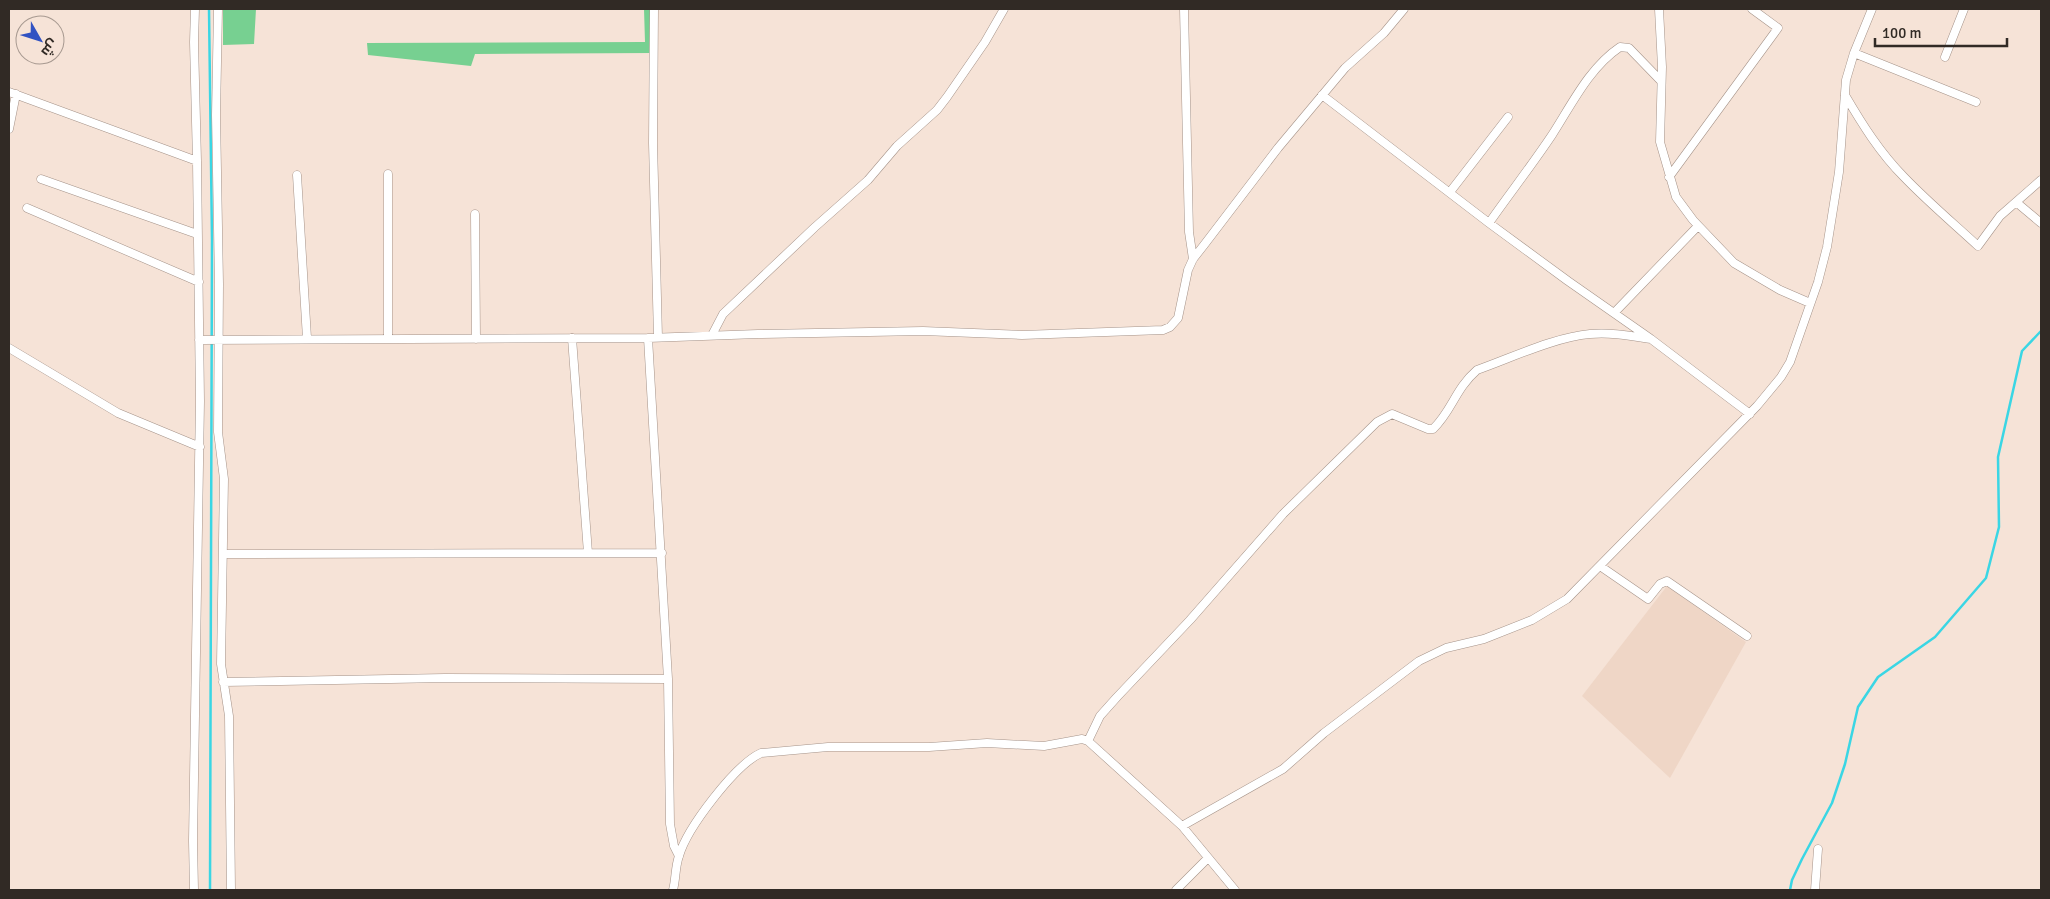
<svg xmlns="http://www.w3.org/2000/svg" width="2050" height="899" font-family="Signika,Cairo,sans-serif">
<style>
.built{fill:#efd6c6}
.forest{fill:#77d091}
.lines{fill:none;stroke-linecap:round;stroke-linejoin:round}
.stream{stroke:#3ad6e4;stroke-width:2.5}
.minor-casing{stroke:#a59389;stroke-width:9}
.minor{stroke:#fff;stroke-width:8}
</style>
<rect width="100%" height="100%" fill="#f6e3d7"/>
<path class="built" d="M1667,586L1746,642L1670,778L1582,696Z"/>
<path class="forest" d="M223,9H256L254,44L223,45Z
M644,9H653V53L475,54L471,66L368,55L367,43L645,42Z"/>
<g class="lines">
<path class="stream" d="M209,9L212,240L210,890
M1790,890L1792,880L1802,859L1832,803L1845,764L1858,707L1878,677L1935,637L1986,578L1999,527L1998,457L2022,351L2041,331"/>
<g class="minor-casing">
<path id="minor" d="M218,9L216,115L219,284L218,432L224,479L221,664L229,716L231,890
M654,9L653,143L658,337
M1184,9L1189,232L1193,259
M1659,9L1662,67L1660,142L1676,197L1693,220L1734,263L1780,290L1810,303
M1854,53L1976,102
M1945,57L1964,9
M9,92L197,161
M1322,95L1489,223L1568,281L1651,339L1750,414
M1845,95C1862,124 1880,153 1904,177C1927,201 1953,223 1978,246L2000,216L2041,180
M9,129L16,94
M297,175L307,338
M1669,177L1778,28L1752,9
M41,179L197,234
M1450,192L1508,117
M2016,202L2041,223
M27,208L199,282
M475,214L476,339
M1489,223C1510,193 1532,165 1552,135C1572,104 1589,68 1620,47L1629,48L1661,81
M1614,313L1698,226
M712,335L723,314L815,227L868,180L897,146L937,110L947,97L985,42L1004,9
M388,338V174
M572,338L588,553
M648,338L668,679L670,824L674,846L679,856
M199,340L648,338L758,334L923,331L1022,335L1163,330L1170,327L1178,318L1188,270L1193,259L1204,245L1278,148L1345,68L1384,33L1404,9
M9,348L118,413L200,447
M223,554L662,553
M1600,566L1648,599L1660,584L1667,581L1747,636
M223,682L445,678L668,679
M1088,741L1100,716L1117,697L1190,620L1283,514L1377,422L1392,414L1428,429H1433C1452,411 1455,389 1477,370C1511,358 1555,337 1590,334C1611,332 1631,336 1651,339
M1182,826L1283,769L1324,733L1419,661L1446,648L1484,639L1532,620L1567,599L1757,406L1781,377L1790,362L1818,282L1827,247L1839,172L1846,80L1854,53L1872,9
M194,890L193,841L200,401L197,161L194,42L195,9
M673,890C676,879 675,867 679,856C687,828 735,765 761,753L828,747H929L987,743L1044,746L1082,739L1088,741L1182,826L1235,890
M1176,890L1208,858
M1815,890L1818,849"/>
</g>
<use href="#minor" class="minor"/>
</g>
<rect width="2050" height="899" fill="none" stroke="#312a25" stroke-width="20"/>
<g transform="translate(40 40) rotate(129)"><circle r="24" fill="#f6e3d7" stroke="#a79990"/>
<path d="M0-4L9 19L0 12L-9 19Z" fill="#3152c2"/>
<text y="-8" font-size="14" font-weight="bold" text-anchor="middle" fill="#312a25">ش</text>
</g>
<path d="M1875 38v8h132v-8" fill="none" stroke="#312a25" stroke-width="2.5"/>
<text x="1882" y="38" font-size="15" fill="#312a25" stroke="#f6e3d7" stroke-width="4" paint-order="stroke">100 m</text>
</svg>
